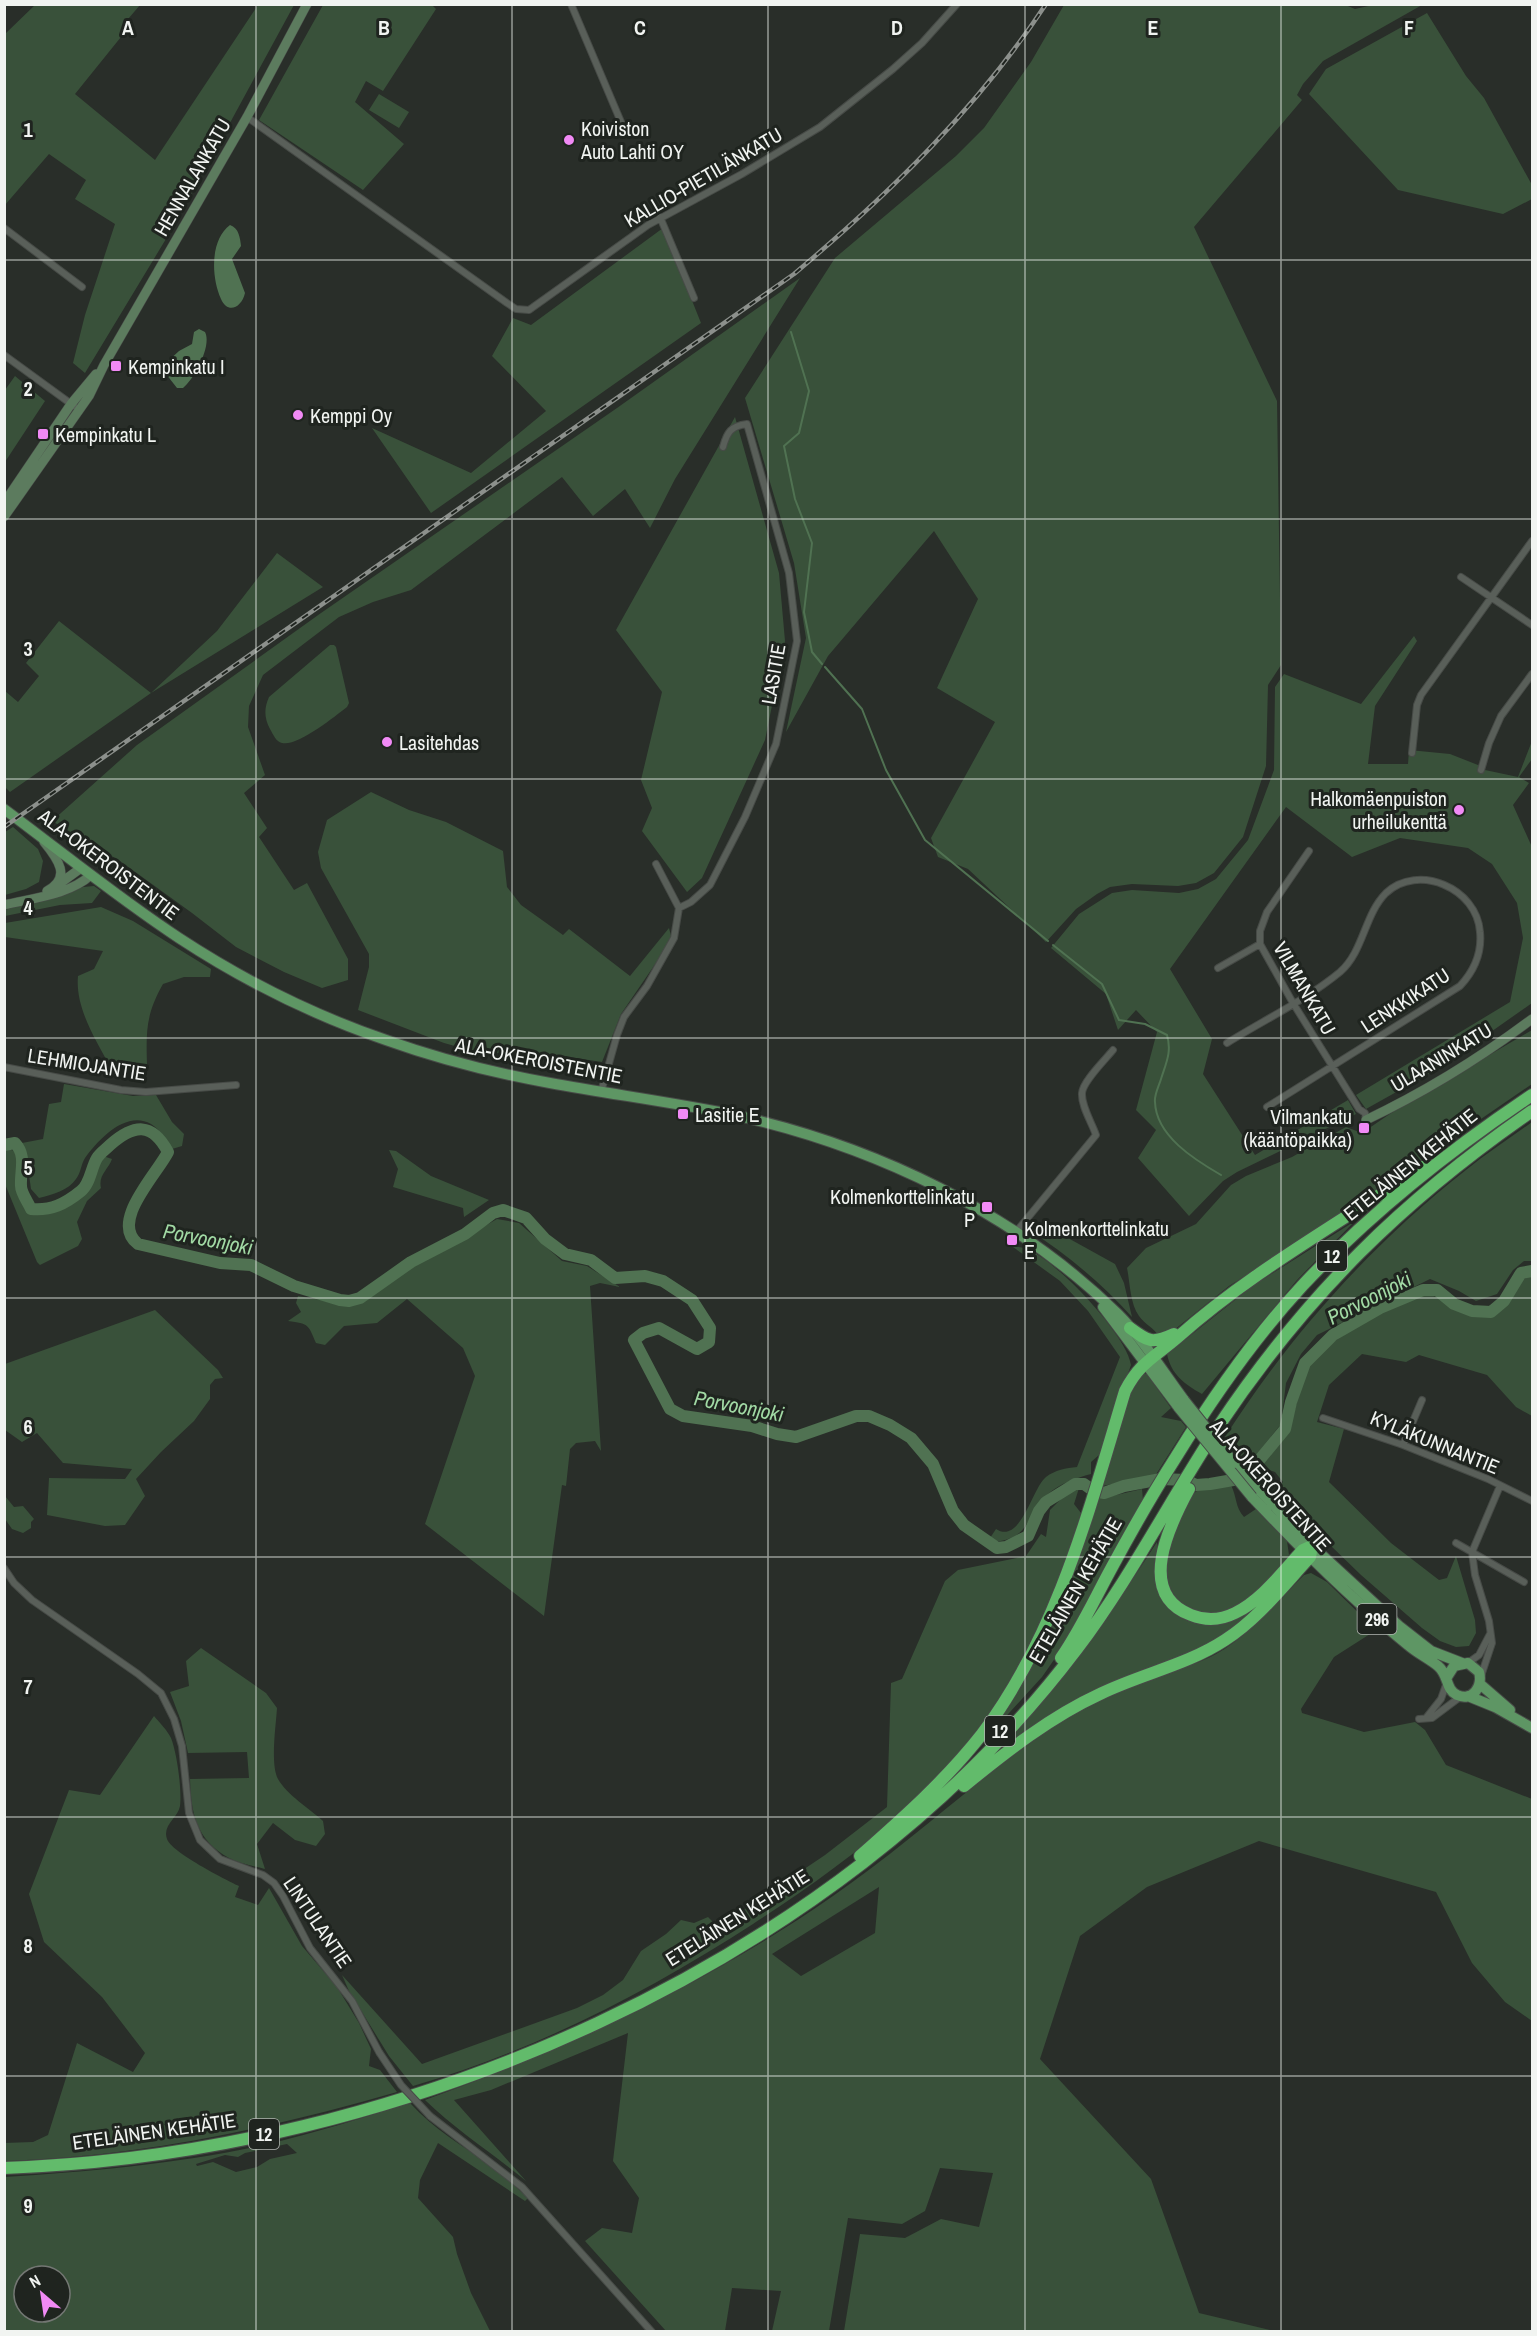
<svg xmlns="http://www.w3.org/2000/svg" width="1537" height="2336" font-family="'Archivo Narrow',sans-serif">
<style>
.green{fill:#39513a;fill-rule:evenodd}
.water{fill:#507252}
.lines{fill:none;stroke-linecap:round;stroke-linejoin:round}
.stream{stroke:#507252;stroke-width:2}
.river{stroke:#507252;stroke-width:12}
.street-casing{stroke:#474b47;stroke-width:8}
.secondary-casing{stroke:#474b47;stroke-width:10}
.primary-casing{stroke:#474b47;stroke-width:12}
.highway-casing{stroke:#474b47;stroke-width:14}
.street{stroke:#595f59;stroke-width:6}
.secondary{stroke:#5c7b5e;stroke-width:9}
.primary{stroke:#5e9664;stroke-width:10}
.highway{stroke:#62bb6b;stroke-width:12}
.rail-casing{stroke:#8c908c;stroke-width:4.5}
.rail{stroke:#1f241f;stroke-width:2;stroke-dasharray:7;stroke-linecap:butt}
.street-bridge-casing{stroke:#474b47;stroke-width:8;stroke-linecap:butt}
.primary-bridge-casing{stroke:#474b47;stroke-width:12;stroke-linecap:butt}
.street-bridge{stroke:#595f59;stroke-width:6}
.primary-bridge{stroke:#5e9664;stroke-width:10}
.grid{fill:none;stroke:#f1f4f1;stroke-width:1.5;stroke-opacity:0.55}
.poi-dot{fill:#f18af5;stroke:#1f241f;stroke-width:2}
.labels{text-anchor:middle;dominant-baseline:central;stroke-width:6;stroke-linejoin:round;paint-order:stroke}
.shield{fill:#1f241f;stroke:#b2b6b2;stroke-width:1.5}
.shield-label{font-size:18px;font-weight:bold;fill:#f1f4f1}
.poi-label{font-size:20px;fill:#f1f4f1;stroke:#1f241f;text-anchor:start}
.street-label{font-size:20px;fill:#f1f4f1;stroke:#1f241f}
.water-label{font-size:21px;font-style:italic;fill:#a1d9a4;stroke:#1f241f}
.grid-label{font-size:20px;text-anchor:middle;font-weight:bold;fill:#f1f4f1;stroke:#1f241f;stroke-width:6;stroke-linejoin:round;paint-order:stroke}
</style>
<rect width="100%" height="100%" fill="#292e29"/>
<path class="green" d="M431,4L436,9L383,91L366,81L355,102L404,144L363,190L259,120L323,5Z
M1343,4L1355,9L1373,5H1422L1323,61L1303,84L1297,95L1302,100L1194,227L1277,401L1281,665L1268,685L1266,766L1243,837L1214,873L1196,883L1178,886L1132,884L1110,887L1097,894L1076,909L1046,942L968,869L938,857L931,838L995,722L937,688L978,599L934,531L828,656L786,732L806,638L794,563L745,398L835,258L956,156L984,128L1031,62L1064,5Z
M35,5H140L123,25L125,32L75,94L155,160L258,5H294L175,224L85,373L73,363L85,315L115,224L75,199L86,180L49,154L5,205V34Z
M1427,13L1466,76L1484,98L1532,185V199L1503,214L1398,190L1309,94L1326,69Z
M379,94L409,112L399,128L369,110Z
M663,228L701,323L431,513L372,428L471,473L546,411L492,356L513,318L531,325Z
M800,278L675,479L650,528L625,489L593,516L562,477L411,590L373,602L339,617L263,675L249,706L248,727L265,775L244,793L267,828L259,837L294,890L307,883L348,959V980L322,988L284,972L236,947L192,913L120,861L52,821L137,745L321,613L617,408Z
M15,376L45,401L5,462V390Z
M735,417L779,573L785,641L765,740L702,878L687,892L642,831L652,808L641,780L662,692L616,630Z
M277,553L323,587L151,693L10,792L5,787V691L18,702L39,676L26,663L59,621L151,693L217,631Z
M1414,636L1417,641L1375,706L1368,764H1408L1409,750L1450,754L1478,765L1485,770L1518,777L1532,741V759L1519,777L1529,783L1513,805L1532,847V1003L1441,1067L1366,1109L1356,1095L1510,1002L1523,938L1517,903L1492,864L1468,848L1400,838L1352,857L1286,807L1170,969L1212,1039L1203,1074L1255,1155L1348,1100L1356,1114L1237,1172L1223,1181L1189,1216L1138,1158L1156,1130L1136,1110L1157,1032L1136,1010L1118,1030L1106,994L1051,948L1079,914L1112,893L1132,890L1179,893L1198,889L1216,879L1248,840L1274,770L1275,687L1284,674L1361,704Z
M330,645H334L336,647L349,703L347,707C334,717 297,747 282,743C276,742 273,734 270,729C264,718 264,708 269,697Z
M371,792L409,810L446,822L503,851L507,887L521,905L563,935L569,929L630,976L669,928L671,936L660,957L621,1014L602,1062L542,1053H480L444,1043L358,1010L369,967V954L321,868L318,852L327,820Z
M13,827L38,849L43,861L39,882L26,889L5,895V832Z
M94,886L101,891L92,903L60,905L5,916L4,910L83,887Z
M101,907L133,921L211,969L210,977H184L163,984C146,1014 146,1031 147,1064L124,1070L110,1066C95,1039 75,1007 78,976L94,969L103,951L5,937V923Z
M1532,1030V1084L1462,1132L1379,1193L1229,1286L1174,1330L1159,1337C1155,1328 1145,1325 1139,1316C1130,1304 1130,1282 1127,1268L1146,1248L1196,1224L1231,1185L1246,1176L1292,1157L1346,1127L1362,1133L1397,1109Z
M64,1084L133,1096L156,1095L172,1122L184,1134L182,1146L172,1149C166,1140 161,1130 151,1124C126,1110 99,1139 85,1158C81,1164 81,1173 76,1179C69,1190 52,1195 39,1198L31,1189L26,1154L22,1143L43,1139L49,1104L61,1102Z
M1532,1122V1261H1524L1513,1270L1497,1294L1476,1301L1459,1291L1430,1279L1317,1335L1301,1354L1286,1383L1281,1424L1248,1465L1225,1437C1289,1336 1372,1244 1466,1170C1487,1153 1510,1138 1532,1122Z
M5,1149L17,1151V1186L31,1215C76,1213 85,1191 103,1156L112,1159C108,1170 98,1175 101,1188L87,1201L77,1222L82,1239L78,1246L40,1265L37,1262L5,1184Z
M389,1150L396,1151L431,1176L489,1200L464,1217L463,1208L393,1187L398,1169Z
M497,1219L519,1223L562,1261L587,1266L620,1287L600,1283L590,1286L601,1451L595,1441L576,1443L570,1449L566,1486L562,1485L544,1616L425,1524L475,1376L463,1348L407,1299L377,1323L344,1326L325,1345L316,1343C308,1324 309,1324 288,1321L301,1312L296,1303L298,1296L351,1305L364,1302L414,1266Z
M1355,1221L1297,1280L1202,1394C1184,1384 1171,1374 1167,1354L1254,1285Z
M1030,1222L1068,1238L1115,1264L1124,1283L1132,1317C1101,1283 1067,1254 1027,1229Z
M1013,1247C1017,1247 1023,1247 1027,1249C1056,1260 1127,1335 1131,1365L1099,1455L1091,1462V1474C1076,1478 1059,1484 1048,1494C1024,1516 1032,1538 994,1542L990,1538L996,1529C1021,1545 1032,1488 1046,1477C1055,1470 1066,1468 1077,1467L1120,1357L1088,1311L1060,1281Z
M1530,1275L1532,1277V1416L1516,1407L1487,1375L1419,1355L1406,1362L1362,1354L1329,1385L1317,1422L1344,1429L1329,1482L1391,1543L1439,1580L1447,1578L1456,1556L1475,1620L1476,1633L1469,1646L1456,1647L1440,1641L1422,1628L1361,1575L1328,1543L1312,1534L1272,1491L1283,1482L1275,1472L1260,1467C1269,1456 1281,1443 1288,1430C1298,1410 1298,1379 1312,1361C1325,1343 1404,1295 1426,1295C1438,1294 1444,1304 1455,1308C1466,1314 1478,1315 1490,1316L1508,1303L1524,1276Z
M155,1310L218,1370L223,1378L215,1379L210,1385V1399L194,1421L161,1452L136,1479L145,1496L125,1525L105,1526L47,1515L49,1478L125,1479L132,1469L63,1463L37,1433L22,1442L5,1430V1364Z
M1144,1374H1147L1171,1408L1161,1417L1181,1421L1186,1427L1155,1476L1102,1486C1111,1458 1123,1393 1144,1374Z
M1231,1485C1237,1497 1235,1507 1244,1517L1256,1509L1287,1541L1289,1555C1277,1575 1245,1608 1221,1614C1183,1623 1158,1583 1167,1550C1172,1531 1184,1512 1192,1495L1198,1490Z
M1079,1488L1074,1504L1081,1513C1055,1600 1016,1683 960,1755C943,1776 921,1794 901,1813C855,1855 805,1890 753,1924C648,1992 534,2051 413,2086L389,2056L349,1991L342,1975L422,2064L577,2008L603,1995L623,1980L641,1951L666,1934L681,1920L694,1923L708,1917L718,1927L825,1855L887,1807L891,1683L902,1679L945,1581L958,1570L1026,1556L1041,1534L1046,1537L1050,1510L1071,1489Z
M1142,1489L1143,1500L1065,1644L1042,1677L977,1748L1039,1652L1070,1584L1099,1499Z
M5,1496L14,1507L23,1506L34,1519L31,1522V1528L23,1533L12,1529L5,1519Z
M1157,1542L1162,1592L1217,1624L1291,1573L1241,1623L1212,1644L1006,1747L1003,1744C1059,1680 1111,1614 1157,1542Z
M1311,1573L1327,1582L1378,1632L1370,1634L1334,1657L1301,1709L1302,1713L1364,1732L1415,1722L1425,1730L1446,1765L1532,1799V2021L1505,2002L1472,1963L1436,1892L1259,1841L1147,1887L1080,1936L1040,2059L1151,2179L1199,2313L1274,2331H844L860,2234L905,2238L941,2219L979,2227L993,2173L940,2168L925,2211L902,2224L848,2218L829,2331H772L781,2291L732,2288L725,2331H666L585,2241L602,2228L632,2233L639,2198L613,2161L628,2033L491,2090L454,2100L526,2181C492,2153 456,2130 425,2100C568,2048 708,1983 833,1896C914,1840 985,1771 1068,1717C1099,1696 1137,1684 1172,1672C1186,1666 1202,1662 1216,1654C1250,1635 1276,1602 1304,1575ZM879,1887L875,1933L801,1976L772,1954Z
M201,1648L266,1693L277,1708C276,1725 270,1764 278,1779C287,1795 309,1808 323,1821L325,1834L316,1846L295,1840L273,1823L257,1844L265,1869C253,1866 239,1863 229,1858C196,1840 191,1813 190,1779L249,1778L247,1752L188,1753L181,1721L170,1692L189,1686L186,1661Z
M154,1716C160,1723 167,1730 171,1738C177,1753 182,1790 180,1806C178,1818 162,1825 167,1839C171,1852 226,1880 239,1886L235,1897L258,1905L269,1888L302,1946L337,1987L359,2023L371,2049L369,2066L380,2070L397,2092C269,2129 138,2157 5,2161L4,2143L33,2142L48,2135L77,2043L133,2072L145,2053L102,1997L44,1942L29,1894L69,1790L100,1795ZM213,2118L225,2127L174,2138L164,2124Z
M410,2103C433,2129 464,2146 492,2167C505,2176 516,2187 528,2198L525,2201L438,2143L420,2180L418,2198L453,2237L457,2254L471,2293L490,2331L5,2332V2177C89,2172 186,2163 269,2144C316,2132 363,2118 410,2103ZM287,2144L297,2153L270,2159L257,2167L236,2172L213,2162L197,2166L196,2164L225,2155L238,2157L245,2153ZM24,2276H60V2312H24Z"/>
<path class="water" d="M230,225C239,228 240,238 241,246L232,259L245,293C242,307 228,315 221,299C211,277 210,240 230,225Z
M199,329L205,332C212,345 195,378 183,388H177L166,374L167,362L179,351L192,344L194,332Z"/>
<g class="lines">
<path class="stream" d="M791,332L809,391L799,433L784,446L795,499L812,543L804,612L812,652L822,664
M825,667L862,709L886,770L925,840L1048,941
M1053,945L1102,984L1119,1020L1145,1024L1167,1035C1172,1052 1166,1063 1161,1079C1159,1086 1154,1095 1155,1102C1156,1136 1195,1160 1221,1175"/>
<path class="river" d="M4,1145L15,1143C27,1156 20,1170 21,1186C21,1193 28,1202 31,1209C51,1211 65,1204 81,1191C90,1184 91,1168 97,1158C100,1153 106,1149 110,1145C134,1124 152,1122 168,1152C157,1174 109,1222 138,1244L220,1263L251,1265L294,1286L340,1300L349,1301L360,1298L411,1262L465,1234L493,1213L503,1210L526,1218L545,1239L565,1254L591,1260L615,1278L645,1276L663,1281L692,1300L710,1328L709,1342L697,1349L659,1328L643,1333L634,1340L670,1409L683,1416L752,1426L777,1434L796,1437L856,1416H869L890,1425L911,1438L933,1464L953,1511L964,1525L997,1548L1006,1547L1028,1536L1039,1511L1046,1502L1075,1484H1084L1095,1492L1104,1493L1124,1486L1161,1479L1186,1480L1196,1485L1210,1484L1233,1480L1251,1470L1285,1429L1291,1402L1305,1363L1333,1335L1380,1308L1423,1290H1437L1454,1304L1472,1311L1491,1312L1504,1301L1521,1273L1532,1271"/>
<g class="street-casing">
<path id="street" d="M571,4L624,129
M247,117L507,303L516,309L529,310L648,225L742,174L820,127L893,69L922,43L957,4
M660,217L694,298
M4,228L82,287
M4,355L74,406
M1461,577L1532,625
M1412,753L1417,705L1421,695L1532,541
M1481,770L1489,743L1501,716L1532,674
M1309,851L1267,912L1260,931V944L1293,1003L1359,1109L1365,1113L1366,1120
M679,908L691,902L710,885L745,817L776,744L797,641L789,573L747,424C731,426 727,432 723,447
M1218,968L1260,944
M1227,1043C1264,1020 1306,1000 1340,972C1364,951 1364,915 1386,893C1418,863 1477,888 1480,932C1482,952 1474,971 1460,986L1267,1107
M4,1067L121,1090L146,1092L236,1085
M601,1092L617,1035L624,1017L647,986L674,938L679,908L656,864
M1016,1232L1096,1135C1092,1123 1081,1106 1082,1093C1083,1081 1105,1060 1113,1050
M1323,1418L1403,1445L1488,1479L1532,1501
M1403,1445L1422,1400
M1456,1543L1524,1582
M4,1568L14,1583L32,1600L138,1674L161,1693L174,1719L182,1746L189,1813L200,1840L220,1859L263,1875L274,1883L283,1896L310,1948L352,2001L379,2052
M1468,1663L1479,1655L1490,1634
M1481,1676L1492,1643L1489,1621L1475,1575L1472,1552L1500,1486
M1426,1718L1441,1699L1447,1682
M1419,1719L1432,1718L1460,1697
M430,2116L522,2187L652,2332"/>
</g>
<g class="secondary-casing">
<path id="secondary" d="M4,503L71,404L96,374
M4,517L89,396L104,365L247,117L307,4
M44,842C58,859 72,878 47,891
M59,884L81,868
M4,905C33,898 69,895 91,875
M1366,1120C1425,1092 1480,1058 1532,1019"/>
</g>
<g class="primary-casing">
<path id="primary" d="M4,809C62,852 118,898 179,938C243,980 313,1015 386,1040C439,1059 494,1073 550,1083C610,1094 671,1102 730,1114C873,1145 1014,1212 1118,1314C1143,1339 1163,1372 1184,1400
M1103,1307L1179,1408
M1234,1463L1312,1546L1399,1626L1431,1651L1462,1663
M1252,1497C1301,1549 1352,1600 1408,1645C1417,1653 1428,1658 1438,1666C1449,1675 1445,1689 1457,1695C1473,1702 1483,1686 1479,1672L1468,1663L1454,1666L1447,1677
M1480,1684L1510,1710
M1468,1696L1495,1707L1532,1728"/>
</g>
<g class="highway-casing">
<path id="highway" d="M1130,1328C1149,1342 1152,1344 1174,1334
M1189,1489C1170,1524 1135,1594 1191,1615C1206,1621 1221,1620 1235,1613C1262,1600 1283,1571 1303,1550L1312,1546
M1061,1658C1081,1629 1095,1598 1112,1567C1132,1530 1153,1493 1176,1457C1213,1397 1254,1338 1302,1286C1370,1213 1450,1150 1532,1095
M964,1786C1006,1752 1050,1717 1100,1694C1141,1674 1187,1665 1225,1640C1258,1619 1284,1585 1310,1557L1312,1546
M860,1856C903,1818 946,1780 982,1734C1058,1633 1089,1510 1125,1391C1140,1362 1155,1357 1178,1337C1252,1271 1340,1223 1422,1167
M4,2168C397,2155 837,1967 1077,1649C1130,1579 1170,1500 1218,1427C1306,1295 1403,1200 1532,1111"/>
</g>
<use href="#street" class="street"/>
<use href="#secondary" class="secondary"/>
<use href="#primary" class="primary"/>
<use href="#highway" class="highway"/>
<g class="rail-casing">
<path id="rail" d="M4,827L794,274C889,194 977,109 1046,4"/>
</g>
<use href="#rail" class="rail"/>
<g class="street-bridge-casing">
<path id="street-bridge" d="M379,2052L401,2085L430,2116"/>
</g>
<g class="primary-bridge-casing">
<path id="primary-bridge" d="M1184,1400L1234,1463
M1179,1408L1252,1497"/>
</g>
<use href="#street-bridge" class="street-bridge"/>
<use href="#primary-bridge" class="primary-bridge"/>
</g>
<path class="grid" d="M256,4V2332M512,4V2332M768,4V2332M1025,4V2332M1281,4V2332M4,260H1532M4,519H1532M4,779H1532M4,1038H1532M4,1298H1532M4,1557H1532M4,1817H1532M4,2076H1532"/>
<g class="poi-dot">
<circle cx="569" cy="140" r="6"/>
<rect x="110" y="360" width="12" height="12" rx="3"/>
<circle cx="298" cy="415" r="6"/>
<rect x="37" y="428" width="12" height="12" rx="3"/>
<circle cx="387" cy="742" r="6"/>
<circle cx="1459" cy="810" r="6"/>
<rect x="677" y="1108" width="12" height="12" rx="3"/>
<rect x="1358" y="1122" width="12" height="12" rx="3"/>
<rect x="981" y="1201" width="12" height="12" rx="3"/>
<rect x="1006" y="1234" width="12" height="12" rx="3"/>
</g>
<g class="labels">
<g class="shield">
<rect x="1317" y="1241" width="30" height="30" rx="4.5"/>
<rect x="1357.5" y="1604" width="39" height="30" rx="4.5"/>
<rect x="985" y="1716" width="30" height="30" rx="4.5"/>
<rect x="249" y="2119" width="30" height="30" rx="4.5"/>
</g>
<g class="shield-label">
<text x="1332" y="1256">12</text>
<text x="1377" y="1619">296</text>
<text x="1000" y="1731">12</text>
<text x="264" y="2134">12</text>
</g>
<g class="poi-label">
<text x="581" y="128">Koiviston<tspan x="581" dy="23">Auto Lahti OY</tspan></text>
<text x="128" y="366">Kempinkatu I</text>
<text x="310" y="415">Kemppi Oy</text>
<text x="55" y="434">Kempinkatu L</text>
<text x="399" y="742">Lasitehdas</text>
<text x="1447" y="798" text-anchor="end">Halkomäenpuiston<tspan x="1447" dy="23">urheilukenttä</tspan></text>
<text x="695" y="1114">Lasitie E</text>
<text x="1352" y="1116" text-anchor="end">Vilmankatu<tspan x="1352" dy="23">(kääntöpaikka)</tspan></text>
<text x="975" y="1196" text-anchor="end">Kolmenkorttelinkatu<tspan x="975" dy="23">P</tspan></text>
<text x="1024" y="1228">Kolmenkorttelinkatu<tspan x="1024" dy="23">E</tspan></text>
</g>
<g class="street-label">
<text transform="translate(192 177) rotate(-60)">HENNALANKATU</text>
<text transform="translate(703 177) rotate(-30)">KALLIO-PIETILÄNKATU</text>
<text transform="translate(773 674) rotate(-80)">LASITIE</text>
<text transform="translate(109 864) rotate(37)">ALA-OKEROISTENTIE</text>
<text transform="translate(1305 988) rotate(60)">VILMANKATU</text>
<text transform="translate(1405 1000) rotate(-33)">LENKKIKATU</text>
<text transform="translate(1441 1057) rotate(-31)">ULAANINKATU</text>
<text transform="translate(539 1060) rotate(11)">ALA-OKEROISTENTIE</text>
<text transform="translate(87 1064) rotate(9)">LEHMIOJANTIE</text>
<text transform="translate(1410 1164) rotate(-39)">ETELÄINEN KEHÄTIE</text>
<text transform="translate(1435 1442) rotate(22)">KYLÄKUNNANTIE</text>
<text transform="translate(1271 1485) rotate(48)">ALA-OKEROISTENTIE</text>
<text transform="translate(1075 1590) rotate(-60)">ETELÄINEN KEHÄTIE</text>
<text transform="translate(737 1917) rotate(-32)">ETELÄINEN KEHÄTIE</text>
<text transform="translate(318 1922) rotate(56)">LINTULANTIE</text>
<text transform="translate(154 2131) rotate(-8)">ETELÄINEN KEHÄTIE</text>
</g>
<g class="water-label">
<text transform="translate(208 1239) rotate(11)">Porvoonjoki</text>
<text transform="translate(1369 1298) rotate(-27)">Porvoonjoki</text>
<text transform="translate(739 1406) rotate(11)">Porvoonjoki</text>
</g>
</g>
<g class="grid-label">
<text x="128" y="35">A</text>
<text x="384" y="35">B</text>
<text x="640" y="35">C</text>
<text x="897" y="35">D</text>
<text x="1153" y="35">E</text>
<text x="1409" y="35">F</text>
<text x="28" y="137">1</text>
<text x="28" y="396">2</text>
<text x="28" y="656">3</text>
<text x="28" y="915">4</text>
<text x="28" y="1175">5</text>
<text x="28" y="1434">6</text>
<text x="28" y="1694">7</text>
<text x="28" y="1953">8</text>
<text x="28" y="2213">9</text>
</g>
<rect width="1537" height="2336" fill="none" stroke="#f1f4f1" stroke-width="12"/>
<g transform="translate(42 2294) rotate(331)"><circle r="28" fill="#1f241f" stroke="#737773" stroke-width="1.5"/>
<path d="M0-4.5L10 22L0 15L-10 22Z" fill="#f18af5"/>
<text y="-9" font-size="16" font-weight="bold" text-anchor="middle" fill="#f1f4f1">N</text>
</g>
</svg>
